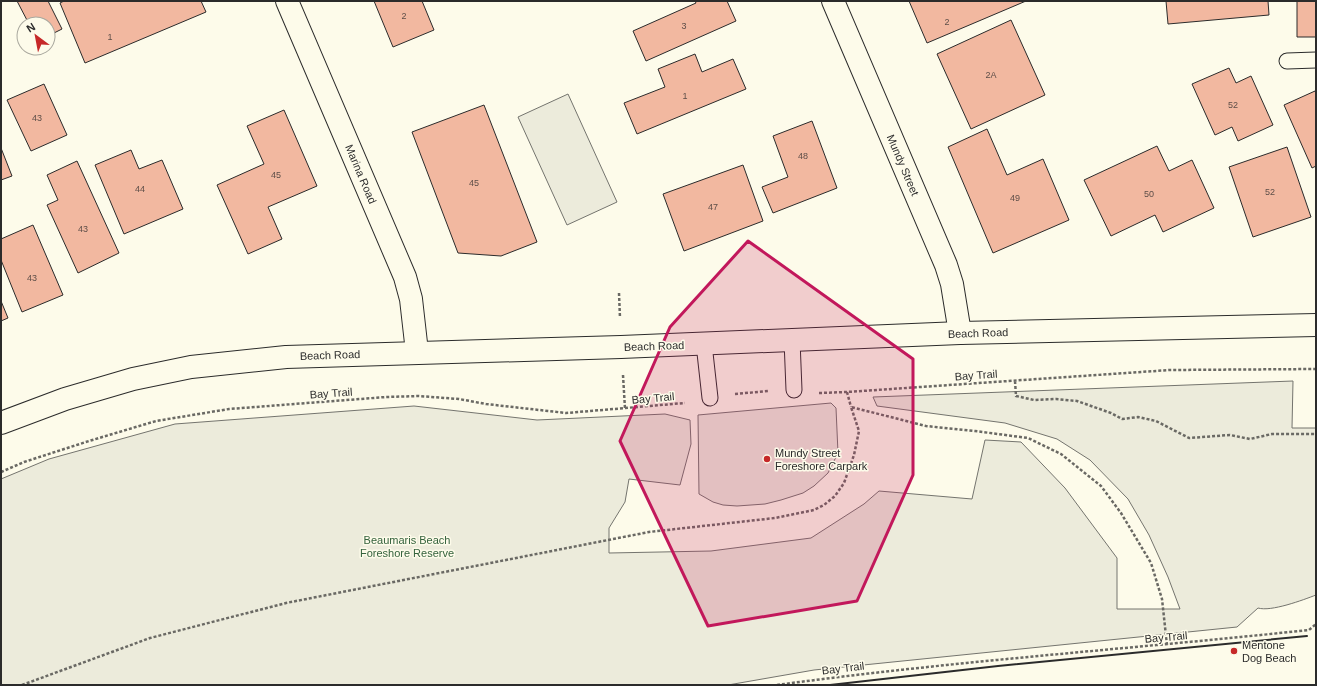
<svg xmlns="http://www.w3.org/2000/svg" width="1317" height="686" font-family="Helvetica,sans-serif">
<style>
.green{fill:#ecebdb;stroke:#74746e}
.parking{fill:#eceadb;stroke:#74746e}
.building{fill:#f2b8a0;stroke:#2b2b2b}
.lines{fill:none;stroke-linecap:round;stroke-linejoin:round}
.service-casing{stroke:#2b2b2b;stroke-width:17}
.minor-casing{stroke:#2b2b2b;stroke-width:24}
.primary-casing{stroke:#2b2b2b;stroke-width:24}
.path{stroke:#6a6964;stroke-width:2.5;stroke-dasharray:3 2;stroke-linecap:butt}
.service{stroke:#fdfbea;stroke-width:15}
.minor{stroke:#fdfbea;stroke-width:22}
.primary{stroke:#fdfbea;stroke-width:22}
.wall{stroke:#2b2b2b;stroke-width:2}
.marked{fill:#c2185b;fill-opacity:0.2;stroke:#c2185b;stroke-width:3;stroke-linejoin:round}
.poi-dot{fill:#c62828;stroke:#fdfbea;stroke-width:1.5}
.labels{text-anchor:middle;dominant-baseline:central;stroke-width:3;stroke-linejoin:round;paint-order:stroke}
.number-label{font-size:9px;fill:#5d4e48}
.street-label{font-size:11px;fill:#2b2b2b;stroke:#fdfbea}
.poi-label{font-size:11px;fill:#2b2b2b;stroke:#fdfbea;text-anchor:start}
.park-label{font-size:11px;fill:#34623c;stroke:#fdfbea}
</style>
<rect width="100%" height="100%" fill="#fdfbea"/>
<path class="green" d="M568,94L617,202L567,225L518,117Z
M1293,381L1292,428H1316V595C1303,600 1271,612 1258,608L1237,627L814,670L728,685H1V479L49,459L175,424L414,406L537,420L665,414L690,420L691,444L680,485L629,479L625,502L609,528V553L711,551L811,538L864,504L879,491L972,499L985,440L1021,442L1065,488L1117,558V609H1180L1168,577L1149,535L1128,499L1090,460L1057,439L1005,423L877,406L873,397Z"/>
<path class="parking" d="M831,403L836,408L838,453L828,473L814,486L803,493L781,500L765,504L737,506L723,505L713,502L699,494L698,415Z"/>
<path class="building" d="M17,1H48L62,29L48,36V24H29Z
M64,1H201L206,12L85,63L60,3Z
M374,1H422L434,30L393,47Z
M695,1H727L736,21L646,61L633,31L696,3Z
M909,1H1026L927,43Z
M1166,1H1268L1269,15L1168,24Z
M1297,1H1316V37H1297Z
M1011,20L1045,95L971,129L937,54Z
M695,54L702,72L733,59L746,89L637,134L624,103L665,87L658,69Z
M1229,68L1236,83L1251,76L1273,125L1238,141L1232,127L1215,135L1192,84Z
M44,84L67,135L31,151L7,100Z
M1315,91L1316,93V166L1312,168L1284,105Z
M484,105L537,242L501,256L458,253L412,132Z
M284,110L317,186L268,207L282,239L248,254L217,185L264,164L247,126Z
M812,121L837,188L773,213L762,187L788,177L773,136Z
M987,129L1007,175L1043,159L1069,220L993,253L948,147Z
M1157,146L1169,171L1192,160L1214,208L1163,232L1155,215L1111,236L1084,180Z
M1287,147L1311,217L1253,237L1229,167Z
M1,148L12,176L1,180Z
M131,150L139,169L162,160L183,209L124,234L95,165Z
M77,161L119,253L78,273L47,205L58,200L47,175Z
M743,165L763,221L684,251L663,194Z
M33,225L63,295L22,312L1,260V239Z
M1,301L8,318L1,321Z"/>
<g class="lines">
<g class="service-casing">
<path id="service" d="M1287,61L1316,60
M792,340L794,390
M704,344L710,398"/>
</g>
<g class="minor-casing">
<path id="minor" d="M287,1L405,277L411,299L417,352
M833,1L946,265L952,284L960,333"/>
</g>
<g class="primary-casing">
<path id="primary" d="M1,423L65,399L133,379L191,367L286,357L621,347L960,333L1316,325"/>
</g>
<path class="path" d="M619,293L620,318
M623,375L625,409
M1015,381L1016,396L1034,400L1056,399L1077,401L1111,413L1122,419L1138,417L1156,421L1189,438L1230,435L1250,439L1272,434H1316
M847,392L851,407
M819,393L847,392L1170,370L1316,369
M735,394L768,391
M1,472L24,462L89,441L156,421L229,409L386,397L419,396L459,399L486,404L566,413L685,403
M22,685L150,638L286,603L649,532L775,518L814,510L824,505L835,496L844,483L854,455L859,431L851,407L926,426L975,431L1028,438L1061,454L1101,486L1121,513L1151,563L1162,599L1167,645
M777,685C953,661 1131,649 1309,630L1316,624"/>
<use href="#service" class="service"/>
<use href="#minor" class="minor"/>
<use href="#primary" class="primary"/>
<path class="wall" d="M830,685L998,666L1307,636"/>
</g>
<path class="marked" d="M748,241L913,359V475L857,601L708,626L620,441L670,327Z"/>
<g class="poi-dot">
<circle cx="767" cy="459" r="4"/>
<circle cx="1234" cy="651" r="4"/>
</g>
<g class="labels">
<g class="number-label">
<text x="404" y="16">2</text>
<text x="947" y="22">2</text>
<text x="684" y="26">3</text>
<text x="110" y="37">1</text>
<text x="991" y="75">2A</text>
<text x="685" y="96">1</text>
<text x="1233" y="105">52</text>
<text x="37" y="118">43</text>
<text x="803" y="156">48</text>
<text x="276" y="175">45</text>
<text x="474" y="183">45</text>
<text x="140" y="189">44</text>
<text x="1270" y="192">52</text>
<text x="1149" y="194">50</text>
<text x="1015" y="198">49</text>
<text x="713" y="207">47</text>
<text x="83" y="229">43</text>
<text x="32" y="278">43</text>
</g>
<g class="street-label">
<text transform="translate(903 165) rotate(67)">Mundy Street</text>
<text transform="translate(361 174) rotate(67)">Marina Road</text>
<text transform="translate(978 333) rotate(-2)">Beach Road</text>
<text transform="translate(654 346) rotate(-2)">Beach Road</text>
<text transform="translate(330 355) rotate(-2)">Beach Road</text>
<text transform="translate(976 375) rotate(-4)">Bay Trail</text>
<text transform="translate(331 393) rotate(-4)">Bay Trail</text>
<text transform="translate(653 398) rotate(-5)">Bay Trail</text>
<text transform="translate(1166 637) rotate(-5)">Bay Trail</text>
<text transform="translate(843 668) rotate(-7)">Bay Trail</text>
</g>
<g class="poi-label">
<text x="775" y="453">Mundy Street<tspan x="775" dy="13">Foreshore Carpark</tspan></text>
<text x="1242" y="645">Mentone<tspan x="1242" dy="13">Dog Beach</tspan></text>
</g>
<g class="park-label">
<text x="407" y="540">Beaumaris Beach<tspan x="407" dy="13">Foreshore Reserve</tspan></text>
</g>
</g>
<rect width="1317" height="686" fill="none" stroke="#2b2b2b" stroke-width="4"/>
<g transform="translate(36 36) rotate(328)"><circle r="19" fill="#fdfbea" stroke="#a9a89e"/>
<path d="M0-3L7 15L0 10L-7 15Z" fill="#c62828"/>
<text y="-6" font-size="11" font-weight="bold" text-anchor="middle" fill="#2b2b2b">N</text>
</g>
</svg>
